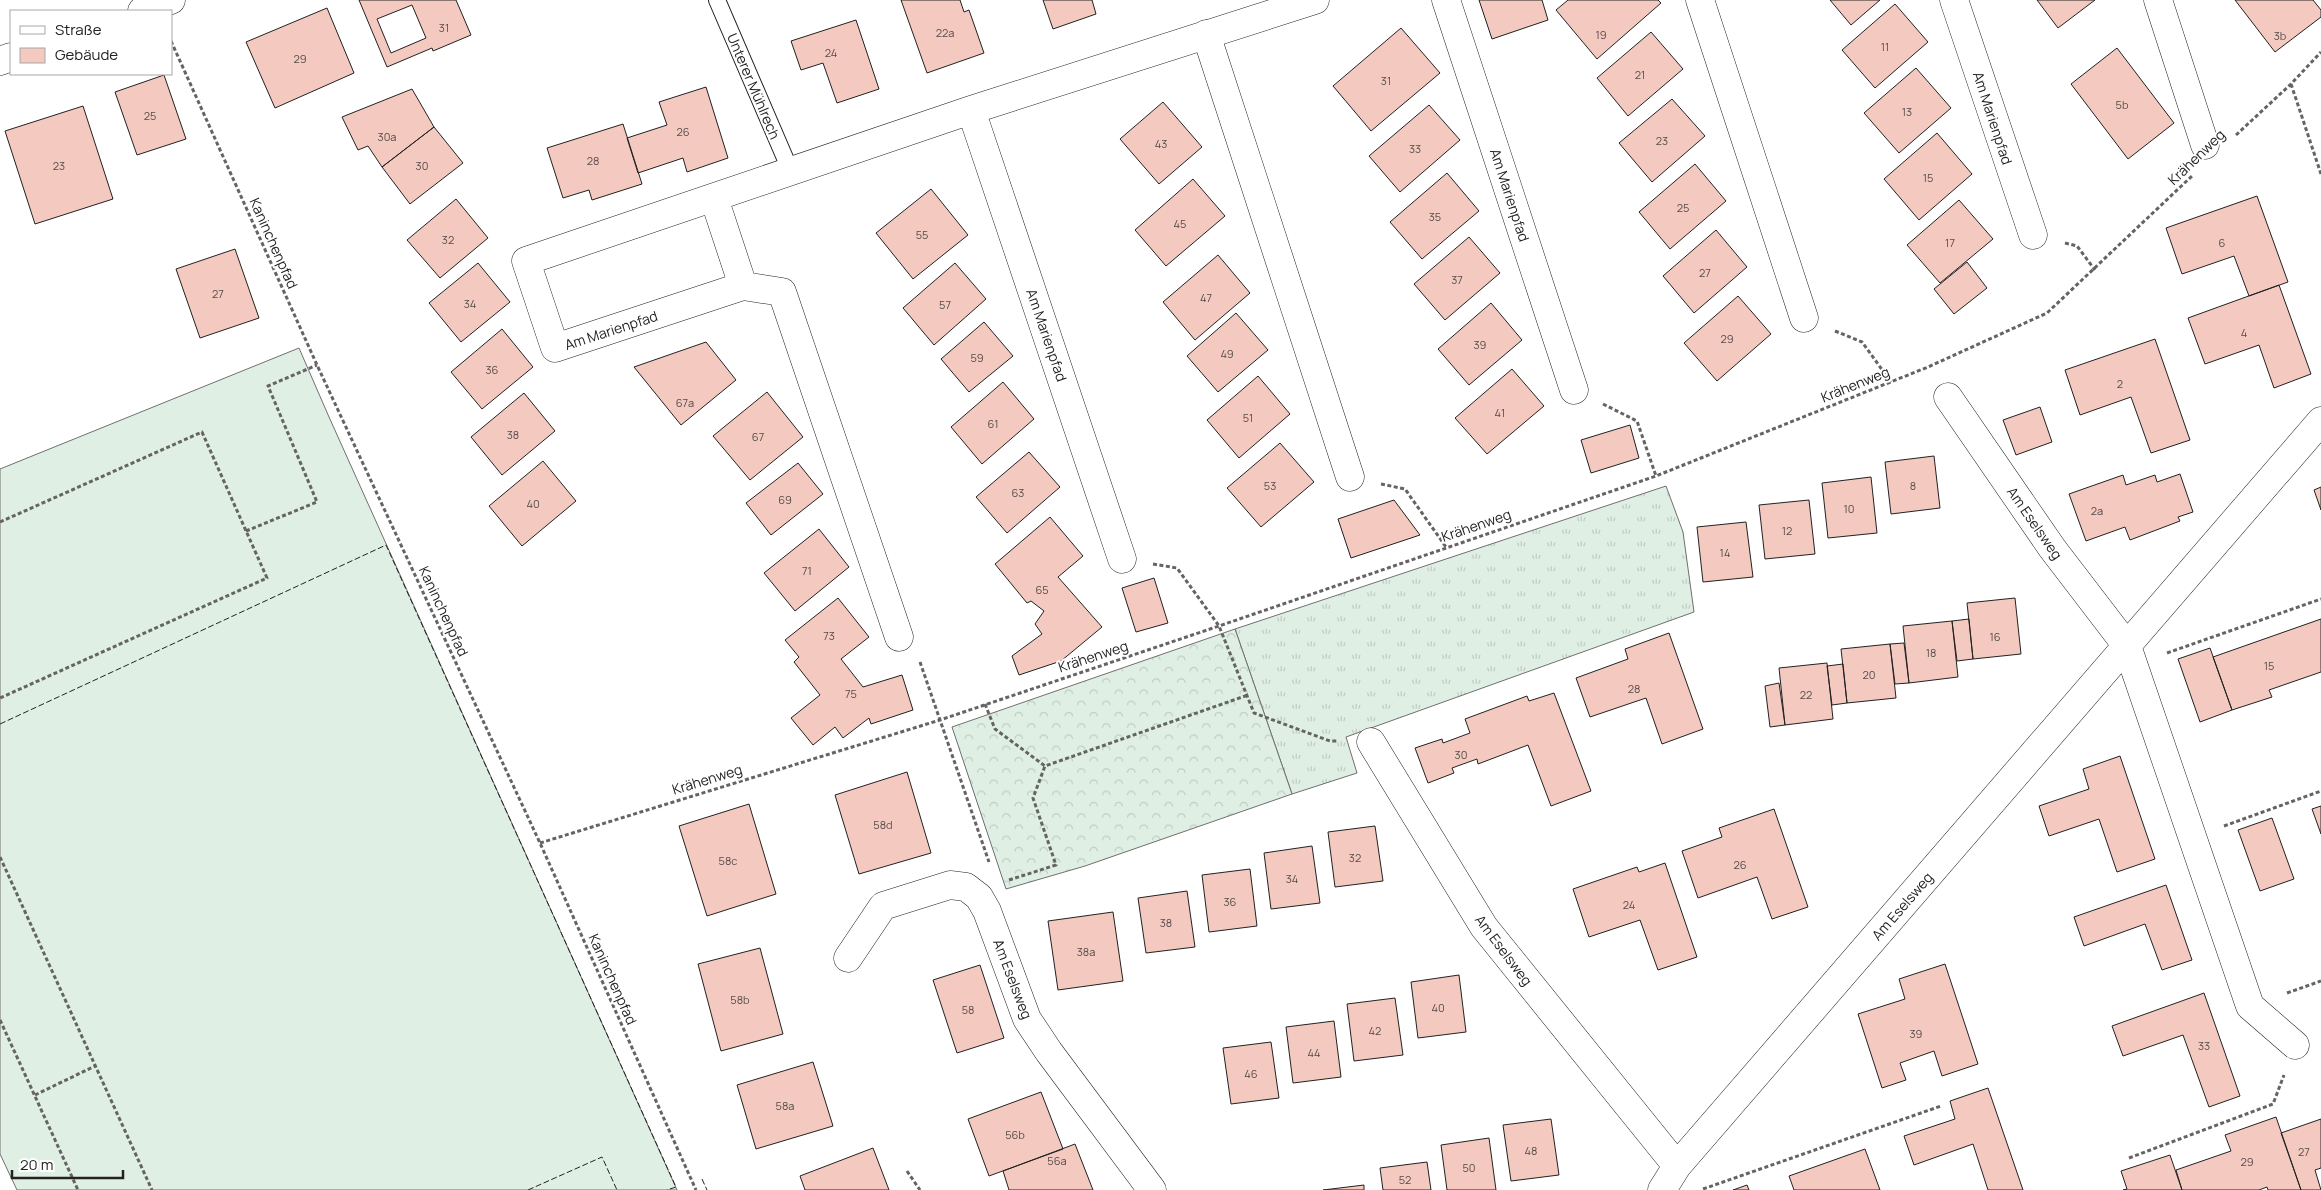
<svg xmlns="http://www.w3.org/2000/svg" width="2321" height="1190" font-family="Manrope,sans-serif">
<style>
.grass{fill:url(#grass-tufts);stroke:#6f6f6f}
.forest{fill:url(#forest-crowns);stroke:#6f6f6f}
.pitch{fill:#e0efe3;stroke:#6f6f6f}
.building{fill:#f3c9c0;stroke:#222;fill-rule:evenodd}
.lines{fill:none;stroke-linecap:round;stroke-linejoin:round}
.lane-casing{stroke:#222;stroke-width:18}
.street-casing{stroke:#222;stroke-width:29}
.path{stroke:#646464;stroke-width:3;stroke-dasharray:4 2.5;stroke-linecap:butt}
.lane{stroke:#fff;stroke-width:16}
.street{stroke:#fff;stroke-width:28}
.fence{stroke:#222;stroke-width:1;stroke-dasharray:6 2.5;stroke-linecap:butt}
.labels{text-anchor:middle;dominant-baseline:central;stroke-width:4;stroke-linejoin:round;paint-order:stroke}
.number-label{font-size:11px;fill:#564c4a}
.street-label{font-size:14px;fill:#222;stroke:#fff}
</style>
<defs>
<pattern id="grass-tufts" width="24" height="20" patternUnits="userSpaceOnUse" patternTransform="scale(1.25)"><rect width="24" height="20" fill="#e0efe3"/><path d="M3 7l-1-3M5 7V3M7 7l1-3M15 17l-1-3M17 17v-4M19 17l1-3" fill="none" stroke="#c0cdc2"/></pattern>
<pattern id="forest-crowns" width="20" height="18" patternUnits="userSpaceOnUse" patternTransform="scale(1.25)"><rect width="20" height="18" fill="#e0efe3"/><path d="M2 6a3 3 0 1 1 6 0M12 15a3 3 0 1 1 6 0" fill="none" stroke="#c0cdc2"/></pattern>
</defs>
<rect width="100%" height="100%" fill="#fff"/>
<path class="grass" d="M1666,486L1683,532L1694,612L1346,737L1357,773L1292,794L1235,629Z"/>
<path class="forest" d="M1235,629L1292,794L1085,866L1006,889L952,727Z"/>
<path class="pitch" d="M299,348L329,417L677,1190H17L0,1154V469Z"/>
<path class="building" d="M359,0H456L471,35L433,51L432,48L387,67ZM412,5L426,38L391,53L377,19Z
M901,0H960L964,12L969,10L984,53L927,73Z
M1043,0H1092L1096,14L1053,29Z
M1479,0H1542L1548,20L1492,39Z
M1568,0H1658L1661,3L1597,59L1556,10Z
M1830,0H1880L1851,25Z
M2037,0H2095L2058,28Z
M2235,0H2313L2321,10V17L2275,52Z
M1895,4L1928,42L1875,88L1842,50Z
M327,8L354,73L275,108L246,42Z
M856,20L879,89L837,103L823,63L801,70L791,41Z
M1401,28L1440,73L1371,131L1333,86Z
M1651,32L1683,69L1628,116L1597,78Z
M2117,48L2174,123L2128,159L2071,84Z
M1916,68L1951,108L1899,153L1864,113Z
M164,75L186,139L137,155L115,92Z
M706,87L728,158L687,172L683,158L638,173L627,138L667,125L659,102Z
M412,89L434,127L382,167L368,146L358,150L342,117Z
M1672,99L1705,136L1652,182L1619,143Z
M1163,102L1202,147L1159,184L1120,139Z
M1429,105L1460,140L1400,192L1369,156Z
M83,106L113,199L35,224L5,131Z
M623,124L642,184L592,200L589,190L563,198L547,148Z
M434,127L463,163L410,204L382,167Z
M1937,133L1972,174L1919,220L1884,179Z
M1695,164L1726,201L1670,249L1639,212Z
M1447,173L1479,211L1422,259L1390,222Z
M1193,179L1225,216L1166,266L1135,230Z
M931,189L968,235L913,279L876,233Z
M2257,196L2288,282L2249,296L2234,256L2182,274L2166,228Z
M456,199L488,238L440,278L407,240Z
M1959,200L1993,239L1940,283L1907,245Z
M1716,230L1747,267L1694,313L1663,276Z
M1469,237L1500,273L1445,320L1414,284Z
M235,249L259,318L200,338L176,269Z
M1218,255L1250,293L1195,340L1163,302Z
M1967,262L1987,288L1954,314L1934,289Z
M478,263L510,302L461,342L429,303Z
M955,263L986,299L934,345L903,308Z
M2279,285L2311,374L2274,388L2259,345L2205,364L2188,318Z
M1738,296L1771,334L1717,381L1684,343Z
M1491,303L1522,340L1469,385L1438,349Z
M1236,313L1268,350L1218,392L1187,356Z
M984,322L1013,356L969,392L941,359Z
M502,329L533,367L482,409L451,372Z
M2155,339L2190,440L2151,453L2131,397L2080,415L2065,370Z
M706,342L736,380L681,425L634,367Z
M1512,369L1544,406L1487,454L1455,418Z
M1258,376L1290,414L1239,458L1207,420Z
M1003,382L1034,419L982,464L951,427Z
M767,392L803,437L750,480L713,436Z
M524,393L555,431L502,475L471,437Z
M2040,407L2052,442L2016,455L2003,420Z
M1630,425L1639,458L1591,473L1581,440Z
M1280,443L1314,482L1261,527L1227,488Z
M1029,452L1060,487L1007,533L976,497Z
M1934,456L1940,508L1891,514L1885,462Z
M543,461L576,501L522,546L489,506Z
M798,463L823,494L771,535L746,503Z
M2180,474L2193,512L2178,517L2180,521L2130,540L2125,527L2086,541L2069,494L2123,475L2126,485L2155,475L2157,482Z
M1871,477L1877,533L1828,538L1822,483Z
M2321,487V510L2314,490Z
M1394,500L1420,535L1351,558L1338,519Z
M1809,500L1815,554L1765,559L1759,505Z
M1050,517L1083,556L1058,577L1102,627L1061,661L1019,675L1012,656L1042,634L1035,624L1044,611L1031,601L1027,603L995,564Z
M1746,522L1753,577L1703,582L1697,527Z
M819,529L849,567L795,611L764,573Z
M1154,578L1168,623L1136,632L1122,588Z
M838,598L869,637L841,659L863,687L902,675L913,710L871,724L869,718L843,738L835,727L813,745L791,718L820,695L794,662L799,657L785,640Z
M2015,598L2021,654L1973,659L1967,603Z
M1969,619L1973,659L1957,661L1952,621Z
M2321,619V672L2269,690L2272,697L2232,710L2213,657Z
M1952,621L1958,677L1909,683L1903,626Z
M1669,633L1703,729L1662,744L1646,698L1590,717L1576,678L1628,659L1625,649Z
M1904,643L1909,683L1895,684L1890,644Z
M1890,644L1896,698L1847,703L1841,649Z
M2210,648L2232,710L2200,722L2178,659Z
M1827,663L1833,719L1785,725L1779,668Z
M1843,664L1847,703L1832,705L1827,666Z
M1779,683L1785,725L1770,727L1765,686Z
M1554,693L1591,791L1551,806L1528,745L1478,764L1477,759L1452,768L1454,773L1428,783L1415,748L1442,739L1443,743L1470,733L1465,719L1527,696L1529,701Z
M2120,756L2155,859L2117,872L2099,819L2049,836L2039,806L2089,789L2083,769Z
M907,772L931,853L859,874L835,795Z
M749,804L776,894L707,916L679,826Z
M2321,806V834L2312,809Z
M1774,809L1808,907L1772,919L1757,877L1698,898L1682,851L1722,837L1719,828Z
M2272,818L2294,879L2260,891L2238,830Z
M1375,826L1383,881L1335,887L1328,832Z
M1312,846L1320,903L1271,909L1264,853Z
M1665,863L1697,957L1658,970L1640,920L1589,937L1573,889L1637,867L1639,872Z
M1250,869L1257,926L1209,932L1202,875Z
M2166,885L2192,960L2162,970L2145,924L2084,946L2074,917Z
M1187,891L1195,947L1146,953L1138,898Z
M1113,912L1123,981L1058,990L1048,921Z
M760,948L783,1034L721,1051L698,964Z
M1945,964L1978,1064L1942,1076L1934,1051L1900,1063L1906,1080L1882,1088L1858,1014L1905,999L1899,979Z
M980,965L1004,1038L957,1053L933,980Z
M1459,975L1466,1032L1418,1038L1411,982Z
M2204,993L2240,1096L2209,1107L2183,1035L2123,1056L2112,1026Z
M1395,998L1403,1055L1354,1061L1347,1004Z
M1334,1021L1341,1077L1293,1083L1286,1027Z
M1271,1042L1279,1098L1231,1104L1223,1048Z
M813,1062L833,1126L756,1149L737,1085Z
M1988,1088L2023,1190H1988L1973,1144L1914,1165L1904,1136L1955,1119L1950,1101Z
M1041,1092L1063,1149L989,1176L968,1119Z
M2276,1117L2301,1190H2268L2267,1187L2259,1190H2182L2176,1170L2231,1151L2225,1135Z
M1551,1119L1559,1175L1511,1181L1503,1125Z
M2321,1119V1168L2315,1170L2321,1190H2301L2281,1133Z
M1489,1138L1496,1190H1447L1441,1145Z
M1075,1144L1093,1190H1009L1003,1171Z
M873,1148L889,1190H805L800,1176Z
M1865,1149L1880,1190H1794L1789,1176Z
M2170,1155L2182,1190H2123L2127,1189L2121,1171Z
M1427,1162L1431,1190H1383L1380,1168Z
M1364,1185V1190H1323Z
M1747,1185L1749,1190H1733Z"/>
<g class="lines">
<g class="lane-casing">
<path id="lane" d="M717,0L791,172"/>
</g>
<g class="street-casing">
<path id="street" d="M1446,0L1574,390
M1700,0L1804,318
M1954,0L2033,235
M2158,0L2205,145
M142,11L171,0
M1206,34L1350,477
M0,61L11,57
M971,110L1122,559
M714,198L743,286L555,348L526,261L971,110L1315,0
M743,286L782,292L899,637
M1948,397L2052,548L2127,646L2250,1006L2295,1045
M1371,742L1484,927L1677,1166
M848,958L883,906L950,885L966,887L979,897L987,911L1027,1019L1049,1052L1152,1190
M1662,1190L1677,1166L2321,421"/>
</g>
<path class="path" d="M171,41L317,365L540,843L696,1190
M2291,84L2321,174
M2236,135L2291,84L2321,52
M2065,243L2077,246L2095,270
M1835,331L1862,342L1891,382
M1603,404L1637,421L1656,476
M1381,484L1405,489L1446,547
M0,522L202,432L267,578L0,698
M246,531L317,502L268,386L317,365
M1153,564L1177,568L1219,626L1254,713L1330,741H1338
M2167,653L2321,599
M920,662L989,862
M985,704L995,729L1045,766L1248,695
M2224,826L2321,791
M540,843L940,720L1219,626L1656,476L1928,367L2047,313L2193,175
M0,857L152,1190
M1009,880L1056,865L1033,798L1045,766
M2287,993L2321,981
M0,1020L78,1190
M35,1095L95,1066
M2129,1158L2273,1104L2284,1075
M907,1171L920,1190
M1703,1189L1941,1106"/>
<use href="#lane" class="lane"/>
<use href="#street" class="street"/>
<path class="fence" d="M0,724L386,545L676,1187L667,1190
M702,1179L707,1190
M528,1190L602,1157L617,1190"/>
</g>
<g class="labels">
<g class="number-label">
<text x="444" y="27">31</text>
<text x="945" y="32">22a</text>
<text x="1601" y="34">19</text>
<text x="2280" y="35">3b</text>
<text x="1885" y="46">11</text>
<text x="831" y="52">24</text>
<text x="300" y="58">29</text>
<text x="1640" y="74">21</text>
<text x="1386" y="80">31</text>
<text x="2122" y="104">5b</text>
<text x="1907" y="111">13</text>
<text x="150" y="115">25</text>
<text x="683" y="131">26</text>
<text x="387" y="136">30a</text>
<text x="1662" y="140">23</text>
<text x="1161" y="143">43</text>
<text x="1415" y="148">33</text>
<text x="593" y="160">28</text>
<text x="59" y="165">23</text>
<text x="422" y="165">30</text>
<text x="1928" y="177">15</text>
<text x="1683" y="207">25</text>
<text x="1435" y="216">35</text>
<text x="1180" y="223">45</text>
<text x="922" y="234">55</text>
<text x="448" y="239">32</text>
<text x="1950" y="242">17</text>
<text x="2222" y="242">6</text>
<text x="1705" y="272">27</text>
<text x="1457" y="279">37</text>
<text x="218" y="293">27</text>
<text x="1206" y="297">47</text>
<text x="470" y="303">34</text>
<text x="945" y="304">57</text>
<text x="2244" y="332">4</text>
<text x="1727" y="338">29</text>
<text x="1480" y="344">39</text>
<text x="1227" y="353">49</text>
<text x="977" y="357">59</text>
<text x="492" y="369">36</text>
<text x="2120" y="383">2</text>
<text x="685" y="402">67a</text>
<text x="1500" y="412">41</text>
<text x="1248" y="417">51</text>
<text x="993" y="423">61</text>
<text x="513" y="434">38</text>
<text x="758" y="436">67</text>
<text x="1270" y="485">53</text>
<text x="1913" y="485">8</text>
<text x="1018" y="492">63</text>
<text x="785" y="499">69</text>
<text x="533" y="503">40</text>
<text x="1849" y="508">10</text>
<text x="2097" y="510">2a</text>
<text x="1787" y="530">12</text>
<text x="1725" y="552">14</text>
<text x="807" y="570">71</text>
<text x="1042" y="589">65</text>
<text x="829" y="635">73</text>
<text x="1995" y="636">16</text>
<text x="1931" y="652">18</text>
<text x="2269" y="665">15</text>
<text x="1869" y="674">20</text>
<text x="1634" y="688">28</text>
<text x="851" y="693">75</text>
<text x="1806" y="694">22</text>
<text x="1461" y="754">30</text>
<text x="883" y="824">58d</text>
<text x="1355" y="857">32</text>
<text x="728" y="860">58c</text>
<text x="1740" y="864">26</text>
<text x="1292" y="878">34</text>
<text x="1230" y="901">36</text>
<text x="1629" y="904">24</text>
<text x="1166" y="922">38</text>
<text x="1086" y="951">38a</text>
<text x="740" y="999">58b</text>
<text x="1438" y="1007">40</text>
<text x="968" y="1009">58</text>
<text x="1375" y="1030">42</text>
<text x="1916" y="1033">39</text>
<text x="2204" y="1045">33</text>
<text x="1314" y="1052">44</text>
<text x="1251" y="1073">46</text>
<text x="785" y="1105">58a</text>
<text x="1015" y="1134">56b</text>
<text x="1531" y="1150">48</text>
<text x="2304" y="1151">27</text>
<text x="1057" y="1160">56a</text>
<text x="2247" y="1161">29</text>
<text x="1469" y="1167">50</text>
<text x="1405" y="1179">52</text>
</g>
<g class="street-label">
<text transform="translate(754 86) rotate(67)">Unterer Mühlrech</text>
<text transform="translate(1993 118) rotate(72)">Am Marienpfad</text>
<text transform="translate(2196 157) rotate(-44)">Krähenweg</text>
<text transform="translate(1510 195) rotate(72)">Am Marienpfad</text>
<text transform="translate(274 243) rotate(66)">Kaninchenpfad</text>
<text transform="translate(611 330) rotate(-18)">Am Marienpfad</text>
<text transform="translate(1047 335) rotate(71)">Am Marienpfad</text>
<text transform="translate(1855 384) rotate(-22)">Krähenweg</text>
<text transform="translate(2035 523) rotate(55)">Am Eselsweg</text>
<text transform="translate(1476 525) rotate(-19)">Krähenweg</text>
<text transform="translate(444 611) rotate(65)">Kaninchenpfad</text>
<text transform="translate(1093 656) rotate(-18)">Krähenweg</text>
<text transform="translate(707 779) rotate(-17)">Krähenweg</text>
<text transform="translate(1902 906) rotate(-49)">Am Eselsweg</text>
<text transform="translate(1504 950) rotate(53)">Am Eselsweg</text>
<text transform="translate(613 979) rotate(66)">Kaninchenpfad</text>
<text transform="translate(1013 979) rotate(69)">Am Eselsweg</text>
</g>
</g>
<rect x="10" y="10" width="162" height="65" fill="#ffffff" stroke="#a7a7a7"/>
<rect x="20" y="26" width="25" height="8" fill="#ffffff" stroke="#a7a7a7"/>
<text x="55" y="35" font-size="15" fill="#222222">Straße</text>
<rect x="20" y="48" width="25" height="15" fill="#f3c9c0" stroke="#a7a7a7"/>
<text x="55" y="60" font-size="15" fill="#222222">Gebäude</text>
<path d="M12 1170v8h111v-8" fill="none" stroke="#222222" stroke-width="2.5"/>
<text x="20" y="1170" font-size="15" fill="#222222" stroke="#ffffff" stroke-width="4" paint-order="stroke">20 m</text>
</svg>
